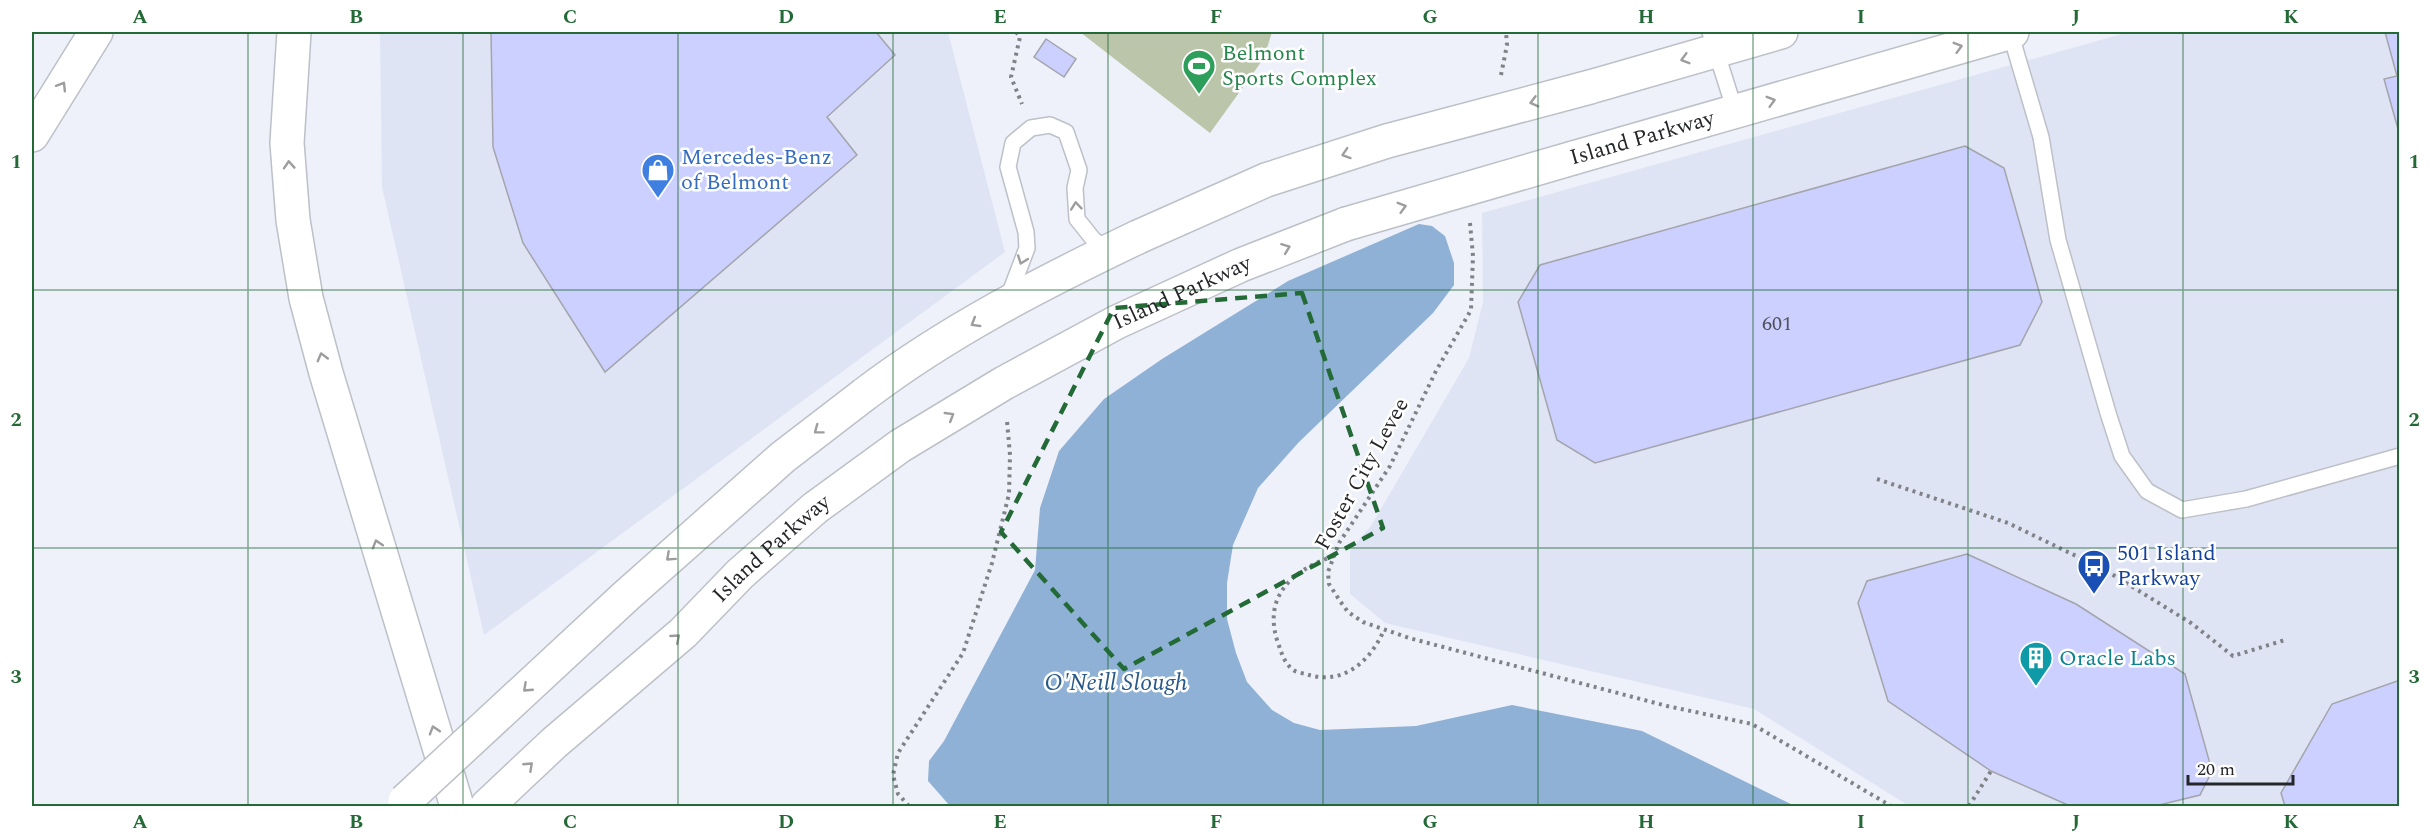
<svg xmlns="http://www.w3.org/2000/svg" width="2431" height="838" font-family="Spectral,serif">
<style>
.built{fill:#dfe4f4}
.green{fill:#bac5a9}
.water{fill:#8fb1d5}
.building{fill:#ccd0fe;stroke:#a3a4ac;stroke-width:1.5}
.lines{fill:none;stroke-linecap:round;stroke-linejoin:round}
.lane-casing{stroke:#bdc0c8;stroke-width:18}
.secondary-casing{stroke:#bdc0c8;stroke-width:36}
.highway-casing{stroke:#bdc0c8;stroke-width:36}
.path{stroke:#808288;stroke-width:4;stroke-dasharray:3 4.5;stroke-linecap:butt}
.lane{stroke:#fff;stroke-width:15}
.secondary{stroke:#fff;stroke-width:33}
.highway{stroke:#fff;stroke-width:33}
.secondary-bridge-casing{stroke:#bdc0c8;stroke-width:36;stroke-linecap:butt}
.secondary-bridge{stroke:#fff;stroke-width:33}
.oneway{stroke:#9d9d9f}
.marked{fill:none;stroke:#236a37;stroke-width:4.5;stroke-dasharray:12 8;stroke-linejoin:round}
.grid{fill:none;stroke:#236a37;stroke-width:1.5;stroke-opacity:0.55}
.labels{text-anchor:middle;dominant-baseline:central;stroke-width:5;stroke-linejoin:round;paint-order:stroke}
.number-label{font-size:20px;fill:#4f505e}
.leisure-label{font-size:22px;fill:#27864d;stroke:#fff;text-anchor:start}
.street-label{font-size:22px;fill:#252629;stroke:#fff}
.shop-label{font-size:22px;fill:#366cbe;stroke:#fff;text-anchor:start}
.transit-label{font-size:22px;fill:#164399;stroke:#fff;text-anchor:start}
.culture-label{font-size:22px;fill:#0d838f;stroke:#fff;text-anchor:start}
.water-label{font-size:24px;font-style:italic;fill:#2a5a89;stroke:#fff}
.neatline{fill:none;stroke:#236a37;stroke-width:2}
.grid-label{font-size:20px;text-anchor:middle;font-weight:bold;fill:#236a37}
</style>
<rect width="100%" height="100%" fill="#eef1fa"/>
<path class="built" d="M380,32H948L1005,252L484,635L382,187Z
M2129,32H2399V806H1909L1754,709L1385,623L1350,594V550L1371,526L1469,358L1483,302L1482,213Z"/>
<path class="green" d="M1080,32H1272L1264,58L1210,133Z"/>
<path class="water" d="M1419,224L1432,226L1445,236L1454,263V285L1433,313L1299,442L1258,488L1233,545L1227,583V619L1236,653L1247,682L1272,710L1294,723L1320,730L1416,726L1512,705L1642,731L1795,806H950L928,781L929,761L944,741L1035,570L1040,508L1059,451L1104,399L1162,359L1288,281Z"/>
<path class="building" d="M491,32H876L895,55L827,117L857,155L605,372L523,243L493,147Z
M2385,32H2400L2398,129L2384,79L2397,76Z
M1046,39L1076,59L1064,77L1034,57Z
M1965,146L2004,168L2042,302L2020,345L1595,463L1557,440L1518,302L1540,265Z
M1967,554L2076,604L2185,674L2212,771L2200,795L2155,806H2070L1991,771L1888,701L1858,603L1867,581Z
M2400,680V806H2285L2281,793L2332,704Z"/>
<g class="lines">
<g class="lane-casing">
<path id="lane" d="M1710,32L1735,111
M2010,32L2041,137L2058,240L2108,413L2122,456L2147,491L2182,510L2246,499L2400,456
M1008,298L1027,248L1026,232L1008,167L1013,143L1031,128L1050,125L1066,132L1079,170L1075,188L1077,219L1093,239L1108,252"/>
</g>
<g class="secondary-casing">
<g id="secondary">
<path d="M1590,87L1781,32"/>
<path d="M1573,158L2012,32"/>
<path d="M865,394C948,331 1044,282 1138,237"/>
<path id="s1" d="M487,806L554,743L683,633L740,574L815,508L900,446L1004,383L1117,322L1241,265L1346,224"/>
</g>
</g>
<g class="highway-casing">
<path id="highway" d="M294,32L287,143L293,220L306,298L326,373L457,806
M32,135L96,32"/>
</g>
<path class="path" d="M1016,32L1020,37L1011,77L1022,104
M1501,75L1507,45L1506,32
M1470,223L1473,256L1471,310L1436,371L1390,466L1339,543L1328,572L1329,584L1340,601L1348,612L1363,622L1409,638L1667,706L1752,724L1891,806
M1877,479L2008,523L2105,570L2191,623L2233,656L2285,640
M1334,556C1295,569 1263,594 1277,640C1281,651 1283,661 1292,669C1296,673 1304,673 1309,675C1345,685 1371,660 1384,630
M909,806L898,794L893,775L898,753L963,653L992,563L1009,494L1010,455L1007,421
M1969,806L1991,771"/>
<use href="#lane" class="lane"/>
<use href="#secondary" class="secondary"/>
<use href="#highway" class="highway"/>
<g class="secondary-bridge-casing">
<path id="secondary-bridge" d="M1346,224L1573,158
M1138,237L1266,180L1387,141L1590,87
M405,801L626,596L783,457L865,394"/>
</g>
<use href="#secondary-bridge" class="secondary-bridge"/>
</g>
<defs><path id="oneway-chevron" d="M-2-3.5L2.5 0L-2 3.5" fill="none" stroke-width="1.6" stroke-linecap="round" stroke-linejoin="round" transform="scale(1.5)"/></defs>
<g class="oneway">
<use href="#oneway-chevron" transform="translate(1958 47) rotate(-16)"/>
<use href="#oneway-chevron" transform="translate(1685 59) rotate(164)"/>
<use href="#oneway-chevron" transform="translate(62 86) rotate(-58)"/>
<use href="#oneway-chevron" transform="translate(1771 101) rotate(-16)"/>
<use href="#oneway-chevron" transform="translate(1534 102) rotate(165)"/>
<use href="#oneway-chevron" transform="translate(1346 154) rotate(162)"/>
<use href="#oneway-chevron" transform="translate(289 165) rotate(-94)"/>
<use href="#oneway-chevron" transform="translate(1076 206) rotate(-96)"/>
<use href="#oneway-chevron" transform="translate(1402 207) rotate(-16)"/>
<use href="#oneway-chevron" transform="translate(1286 248) rotate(-21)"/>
<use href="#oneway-chevron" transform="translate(1022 260) rotate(110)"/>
<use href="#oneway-chevron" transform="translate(975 323) rotate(149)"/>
<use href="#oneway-chevron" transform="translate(322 357) rotate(-105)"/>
<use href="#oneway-chevron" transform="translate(950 416) rotate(-31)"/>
<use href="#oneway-chevron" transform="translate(818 430) rotate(143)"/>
<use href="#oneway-chevron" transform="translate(377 544) rotate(-107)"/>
<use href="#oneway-chevron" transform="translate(670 557) rotate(138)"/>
<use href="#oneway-chevron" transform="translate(676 638) rotate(-41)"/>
<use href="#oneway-chevron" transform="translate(527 688) rotate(137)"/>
<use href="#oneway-chevron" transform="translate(434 730) rotate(-107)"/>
<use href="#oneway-chevron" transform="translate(529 766) rotate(-43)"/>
</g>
<path class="marked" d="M1302,293L1383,528L1124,669L1001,532L1114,308Z"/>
<path class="grid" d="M248,32V806M463,32V806M678,32V806M893,32V806M1108,32V806M1323,32V806M1538,32V806M1753,32V806M1968,32V806M2183,32V806M32,290H2400M32,548H2400"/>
<defs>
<g id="stadium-pin" transform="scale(1.725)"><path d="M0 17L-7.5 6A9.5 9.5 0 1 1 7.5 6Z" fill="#2e9e5b" stroke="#fff"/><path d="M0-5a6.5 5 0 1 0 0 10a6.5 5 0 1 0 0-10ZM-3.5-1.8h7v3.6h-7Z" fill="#fff"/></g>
<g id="shop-pin" transform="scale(1.725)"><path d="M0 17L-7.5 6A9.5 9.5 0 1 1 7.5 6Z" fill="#3f7fe0" stroke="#fff"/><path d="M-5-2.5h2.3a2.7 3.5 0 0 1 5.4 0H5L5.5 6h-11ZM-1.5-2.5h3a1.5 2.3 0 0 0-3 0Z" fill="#fff"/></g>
<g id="bus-pin" transform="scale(1.725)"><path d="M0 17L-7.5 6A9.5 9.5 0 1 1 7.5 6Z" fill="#1a4fb4" stroke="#fff"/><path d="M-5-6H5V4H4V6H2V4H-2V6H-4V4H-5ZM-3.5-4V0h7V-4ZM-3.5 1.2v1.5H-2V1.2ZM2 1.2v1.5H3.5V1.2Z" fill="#fff"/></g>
<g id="building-pin" transform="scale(1.725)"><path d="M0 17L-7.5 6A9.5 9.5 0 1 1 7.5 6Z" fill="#0f9aa8" stroke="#fff"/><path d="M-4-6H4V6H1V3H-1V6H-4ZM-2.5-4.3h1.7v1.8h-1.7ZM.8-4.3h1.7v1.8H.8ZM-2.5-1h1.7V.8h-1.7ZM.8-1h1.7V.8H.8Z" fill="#fff"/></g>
</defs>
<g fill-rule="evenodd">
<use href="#stadium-pin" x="1199" y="66"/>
<use href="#shop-pin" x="658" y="170"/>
<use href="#bus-pin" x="2094" y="566"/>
<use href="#building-pin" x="2036" y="658"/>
</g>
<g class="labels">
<g class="number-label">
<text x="1777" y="324">601</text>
</g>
<g class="leisure-label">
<text x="1222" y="53">Belmont<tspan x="1222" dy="25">Sports Complex</tspan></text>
</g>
<g class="street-label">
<text transform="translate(1642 138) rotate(-16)">Island Parkway</text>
<text stroke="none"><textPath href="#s1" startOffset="870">Island Parkway</textPath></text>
<text transform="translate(1362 474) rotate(-61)">Foster City Levee</text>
<text stroke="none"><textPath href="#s1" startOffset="384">Island Parkway</textPath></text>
</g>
<g class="shop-label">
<text x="681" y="157">Mercedes-Benz<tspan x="681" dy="25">of Belmont</tspan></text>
</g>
<g class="transit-label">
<text x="2117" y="553">501 Island<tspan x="2117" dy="25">Parkway</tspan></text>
</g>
<g class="culture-label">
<text x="2059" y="658">Oracle Labs</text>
</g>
<g class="water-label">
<text x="1116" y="683">O'Neill Slough</text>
</g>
</g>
<rect width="2431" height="838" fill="none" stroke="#ffffff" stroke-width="66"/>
<path d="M2188 775v9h105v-9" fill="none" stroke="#252629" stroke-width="3"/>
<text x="2197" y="775" font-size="18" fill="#252629" stroke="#ffffff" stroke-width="4.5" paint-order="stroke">20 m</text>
<rect x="33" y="33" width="2365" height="772" class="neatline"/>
<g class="grid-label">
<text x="140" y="23">A</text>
<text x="356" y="23">B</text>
<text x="570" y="23">C</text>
<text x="786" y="23">D</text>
<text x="1000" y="23">E</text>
<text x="1216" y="23">F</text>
<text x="1430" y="23">G</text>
<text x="1646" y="23">H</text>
<text x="1861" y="23">I</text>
<text x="2076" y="23">J</text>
<text x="2291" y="23">K</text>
<text x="16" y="168">1</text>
<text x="2414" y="168">1</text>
<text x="16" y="426">2</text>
<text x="2414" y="426">2</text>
<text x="16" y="683">3</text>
<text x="2414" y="683">3</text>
<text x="140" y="828">A</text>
<text x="356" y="828">B</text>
<text x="570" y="828">C</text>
<text x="786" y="828">D</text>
<text x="1000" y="828">E</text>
<text x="1216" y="828">F</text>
<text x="1430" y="828">G</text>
<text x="1646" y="828">H</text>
<text x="1861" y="828">I</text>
<text x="2076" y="828">J</text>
<text x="2291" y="828">K</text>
</g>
</svg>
